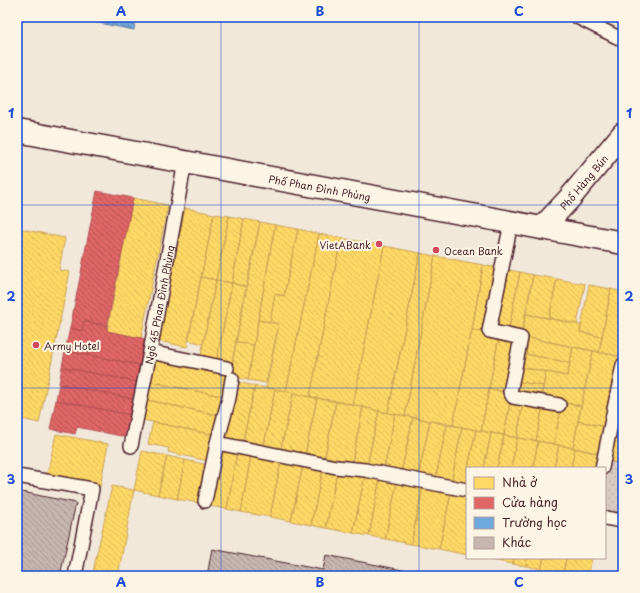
<svg xmlns="http://www.w3.org/2000/svg" width="640" height="593" font-family="'Playpen Sans',sans-serif">
<style>
.grass{fill:url(#grass-dots);stroke:#917476}
.homes{fill:url(#homes-back-hatch);stroke:#c9a154}
.shops{fill:url(#shops-back-hatch);stroke:#b35154}
.schools{fill:url(#schools-back-hatch);stroke:#647fa7}
.building{fill:url(#building-back-hatch);stroke:#4a1f2b}
.lines{fill:none;stroke-linecap:round;stroke-linejoin:round}
.service-casing{stroke:#4a1f2b;stroke-width:16}
.minor-casing{stroke:#4a1f2b;stroke-width:25}
.secondary-casing{stroke:#4a1f2b;stroke-width:25}
.service{stroke:#fcf5e5;stroke-width:13}
.minor{stroke:#fcf5e5;stroke-width:22}
.secondary{stroke:#fcf5e5;stroke-width:22}
.grid{fill:none;stroke:#1d4ed8;stroke-width:1;stroke-opacity:0.55}
.poi-dot{fill:#d1495b;stroke:#fcf5e5;stroke-width:1.5}
.labels{text-anchor:middle;dominant-baseline:central;stroke-width:4;stroke-linejoin:round;paint-order:stroke}
.street-label{font-size:10px;fill:#4a1f2b;stroke:#fcf5e5}
.poi-label{font-size:10px;fill:#4a1f2b;stroke:#fcf5e5;text-anchor:start}
.neatline{fill:none;stroke:#1d4ed8;stroke-width:1.5}
.grid-label{font-size:13px;text-anchor:middle;font-weight:bold;fill:#1d4ed8}
</style>
<defs>
<pattern id="grass-dots" width="8" height="8" patternUnits="userSpaceOnUse"><rect width="8" height="8" fill="#d8cac0"/><path d="M2 2h.1M6 6h.1" fill="none" stroke="#bbada5" stroke-width="1.8" stroke-linecap="round"/></pattern>
<pattern id="homes-back-hatch" width="6" height="6" patternUnits="userSpaceOnUse"><rect width="6" height="6" fill="#ffd966"/><path d="M-1 5l2 2M0 0l6 6M5-1l2 2" fill="none" stroke="#dcba59"/></pattern>
<pattern id="shops-back-hatch" width="6" height="6" patternUnits="userSpaceOnUse"><rect width="6" height="6" fill="#e06666"/><path d="M-1 5l2 2M0 0l6 6M5-1l2 2" fill="none" stroke="#b85354"/></pattern>
<pattern id="schools-back-hatch" width="6" height="6" patternUnits="userSpaceOnUse"><rect width="6" height="6" fill="#6fa8dc"/><path d="M-1 5l2 2M0 0l6 6M5-1l2 2" fill="none" stroke="#5d88b3"/></pattern>
<pattern id="building-back-hatch" width="6" height="6" patternUnits="userSpaceOnUse"><rect width="6" height="6" fill="#c7b6af"/><path d="M-1 5l2 2M0 0l6 6M5-1l2 2" fill="none" stroke="#a4938f"/></pattern>
</defs>
<rect width="100%" height="100%" fill="#f1e8da"/>
<filter id="ink" filterUnits="userSpaceOnUse"><feTurbulence type="fractalNoise" baseFrequency=".025" numOctaves="2"/><feDisplacementMap in="SourceGraphic" scale="8" xChannelSelector="R" yChannelSelector="G"/><feConvolveMatrix kernelMatrix="1 2 1 2 8 2 1 2 1" color-interpolation-filters="sRGB"/></filter>
<g filter="url(#ink)">
<path class="grass" d="M605,460L623,464V499L620,516L605,514Z"/>
<path class="homes" d="M133,198L168,205L141,338L107,331Z
M185,208L214,214L187,347L158,341Z
M214,214L229,216L216,280L201,277Z
M229,216L244,219L232,283L216,280Z
M244,219L260,222L246,287L232,283Z
M260,222L275,225L254,345L236,342Z
M275,225L298,229L284,296L275,294L270,322L258,320Z
M17,228L65,238L59,270L70,272L39,423L17,418Z
M298,229L319,234L286,391L266,388L279,324L270,322L275,294L284,296Z
M319,234L341,238L310,397L286,391Z
M341,238L384,246L353,405L310,397Z
M384,246L420,253L388,413L353,405Z
M420,253L435,256L405,416L388,413Z
M435,256L483,265L472,330L453,425L405,416Z
M483,265L499,268L486,333L472,330Z
M503,269L520,272L508,333L492,329Z
M520,272L533,275L521,336L508,333Z
M533,275L557,279L549,318L526,314Z
M201,277L216,280L203,344L188,340Z
M557,279L585,284L577,324L549,318Z
M216,280L232,283L217,359L201,355Z
M232,283L246,287L232,363L217,359Z
M589,285L611,289L602,337L580,332Z
M611,289L623,292V357L599,352Z
M526,314L581,325L580,332L602,337L599,352L521,336Z
M258,320L279,324L266,383L248,380Z
M472,330L499,336L481,431L453,425Z
M499,336L517,338L506,392L489,389Z
M525,337L573,347L570,363L521,353Z
M236,342L254,345L248,380L230,376Z
M573,347L593,351L581,406L541,399L546,372L567,376Z
M593,351L622,357L607,427L578,421Z
M521,353L570,363L567,376L518,366Z
M156,358L231,373L226,397L151,382Z
M518,366L546,372L543,386L515,381Z
M515,381L543,386L541,399L513,391Z
M151,382L222,396L217,415L147,400Z
M237,382L255,386L242,445L225,441Z
M255,386L275,389L264,445L243,440Z
M275,389L293,393L281,449L264,445Z
M489,389L506,392L511,399L504,435L481,431Z
M293,393L317,398L305,454L281,449Z
M317,398L336,401L324,460L305,456Z
M511,399L523,401L517,438L504,435Z
M147,400L217,415L214,435L143,420Z
M336,401L363,407L352,462L325,457Z
M523,401L543,405L536,441L517,438Z
M562,402L581,406L573,448L554,444Z
M543,405L561,408L554,444L536,441Z
M363,407L379,411L367,465L352,462Z
M379,411L395,414L384,469L367,465Z
M615,411L623,413V464L605,460Z
M395,414L413,417L401,473L384,469Z
M413,417L430,421L418,477L401,473Z
M430,421L447,425L435,481L418,477Z
M578,421L607,427L601,454L573,448Z
M153,422L214,435L208,461L168,452L169,448L148,444Z
M447,425L462,427L451,484L435,481Z
M462,427L476,430L468,468H467V474L464,487L451,484Z
M476,430L491,433L484,468H468Z
M491,433L504,435L497,468H484Z
M56,434L108,444L100,487L47,475Z
M504,435L517,438L511,468H497Z
M517,438L538,441L533,468H511Z
M538,441L559,445L554,468H533Z
M559,445L575,448L571,468H554Z
M575,448L601,454L598,468H571Z
M221,449L237,452L227,509L210,506Z
M142,451L167,456L158,495L134,490Z
M237,452L251,455L241,512L227,509Z
M251,455L281,461L270,517L241,512Z
M167,456L185,460L177,499L158,495Z
M185,460L208,465L200,503L177,499Z
M281,461L303,465L291,521L270,517Z
M303,465L323,469L311,525L291,521Z
M323,469L337,472L326,528L311,525Z
M337,472L365,475L353,533L326,528Z
M365,475L380,478L369,536L353,533Z
M380,478L397,482L385,539L369,536Z
M397,482L423,487L411,544L385,539Z
M112,486L134,490L118,576H92Z
M423,487L451,493L439,549L411,544Z
M451,493L467,496V555L439,549Z
M623,499V517L620,516Z
M491,558H514L513,564L491,560Z
M514,558H527L526,566L513,564Z
M527,558H544L541,569L526,566Z
M544,558H566L563,574L541,569Z
M566,558H592L588,576H576L563,574Z"/>
<path class="shops" d="M97,191L133,198L107,326L84,321L82,331L70,328Z
M84,321L107,326V331L146,339L141,365L65,351L70,328L82,331Z
M65,351L141,365L138,382L62,367Z
M62,367L138,382L134,399L59,384Z
M59,384L134,399L131,415L56,400Z
M56,400L131,415L126,437L77,427L75,434L50,429Z"/>
<path class="schools" d="M80,17H136L134,30L79,19Z"/>
<path class="building" d="M17,491L76,503L60,576H17Z
M212,549L323,570L326,555L433,576H207Z"/>
<g class="lines">
<g class="service-casing">
<g id="service">
<path d="M577,17L623,40"/>
<path d="M511,223L489,331L521,338L510,392L513,397L559,405"/>
<path d="M150,352L227,368"/>
<path d="M217,443L336,467L365,470L467,490"/>
<path id="s1" d="M131,446L150,352L185,162"/>
<path d="M602,468L623,365"/>
<path d="M17,476L92,489L75,576"/>
<path d="M205,501L217,443L229,398L232,379"/>
<path d="M605,518L623,521"/>
</g>
</g>
<g class="minor-casing">
<g id="minor">
<path id="s2" d="M542,228L569,199L623,134"/>
</g>
</g>
<g class="secondary-casing">
<g id="secondary">
<path id="s3" d="M17,131L623,243"/>
</g>
</g>
<use href="#service" class="service"/>
<use href="#minor" class="minor"/>
<use href="#secondary" class="secondary"/>
</g>
</g>
<path class="grid" d="M221,17V576M419,17V576M17,205H623M17,388H623"/>
<g class="poi-dot">
<circle cx="379" cy="244" r="4"/>
<circle cx="436" cy="250" r="4"/>
<circle cx="36" cy="345" r="4"/>
</g>
<g class="labels">
<g class="street-label">
<text stroke="none"><textPath href="#s2" startOffset="62">Phố Hàng Bún</textPath></text>
<text stroke="none"><textPath href="#s3" startOffset="308">Phố Phan Đình Phùng</textPath></text>
<text stroke="none"><textPath href="#s1" startOffset="144">Ngõ 45 Phan Đình Phùng</textPath></text>
</g>
<g class="poi-label">
<text x="371" y="244" text-anchor="end">VietABank</text>
<text x="444" y="250">Ocean Bank</text>
<text x="44" y="345">Army Hotel</text>
</g>
</g>
<rect width="640" height="593" fill="none" stroke="#fcf5e5" stroke-width="44"/>
<rect x="466" y="467" width="140" height="92" fill="#fcf5e5" stroke="#b59f9b"/>
<rect x="474" y="477" width="20" height="12" fill="#ffd966" stroke="#b59f9b"/>
<text x="502" y="487" font-size="12" fill="#4a1f2b">Nhà ở</text>
<rect x="474" y="497" width="20" height="12" fill="#e06666" stroke="#b59f9b"/>
<text x="502" y="507" font-size="12" fill="#4a1f2b">Cửa hàng</text>
<rect x="474" y="517" width="20" height="12" fill="#6fa8dc" stroke="#b59f9b"/>
<text x="502" y="527" font-size="12" fill="#4a1f2b">Trường học</text>
<rect x="474" y="537" width="20" height="12" fill="#c7b6af" stroke="#b59f9b"/>
<text x="502" y="547" font-size="12" fill="#4a1f2b">Khác</text>
<rect x="22" y="22" width="596" height="549" class="neatline"/>
<g class="grid-label">
<text x="121" y="16">A</text>
<text x="320" y="16">B</text>
<text x="519" y="16">C</text>
<text x="11" y="118">1</text>
<text x="629" y="118">1</text>
<text x="11" y="301">2</text>
<text x="629" y="301">2</text>
<text x="11" y="484">3</text>
<text x="629" y="484">3</text>
<text x="121" y="587">A</text>
<text x="320" y="587">B</text>
<text x="519" y="587">C</text>
</g>
</svg>
